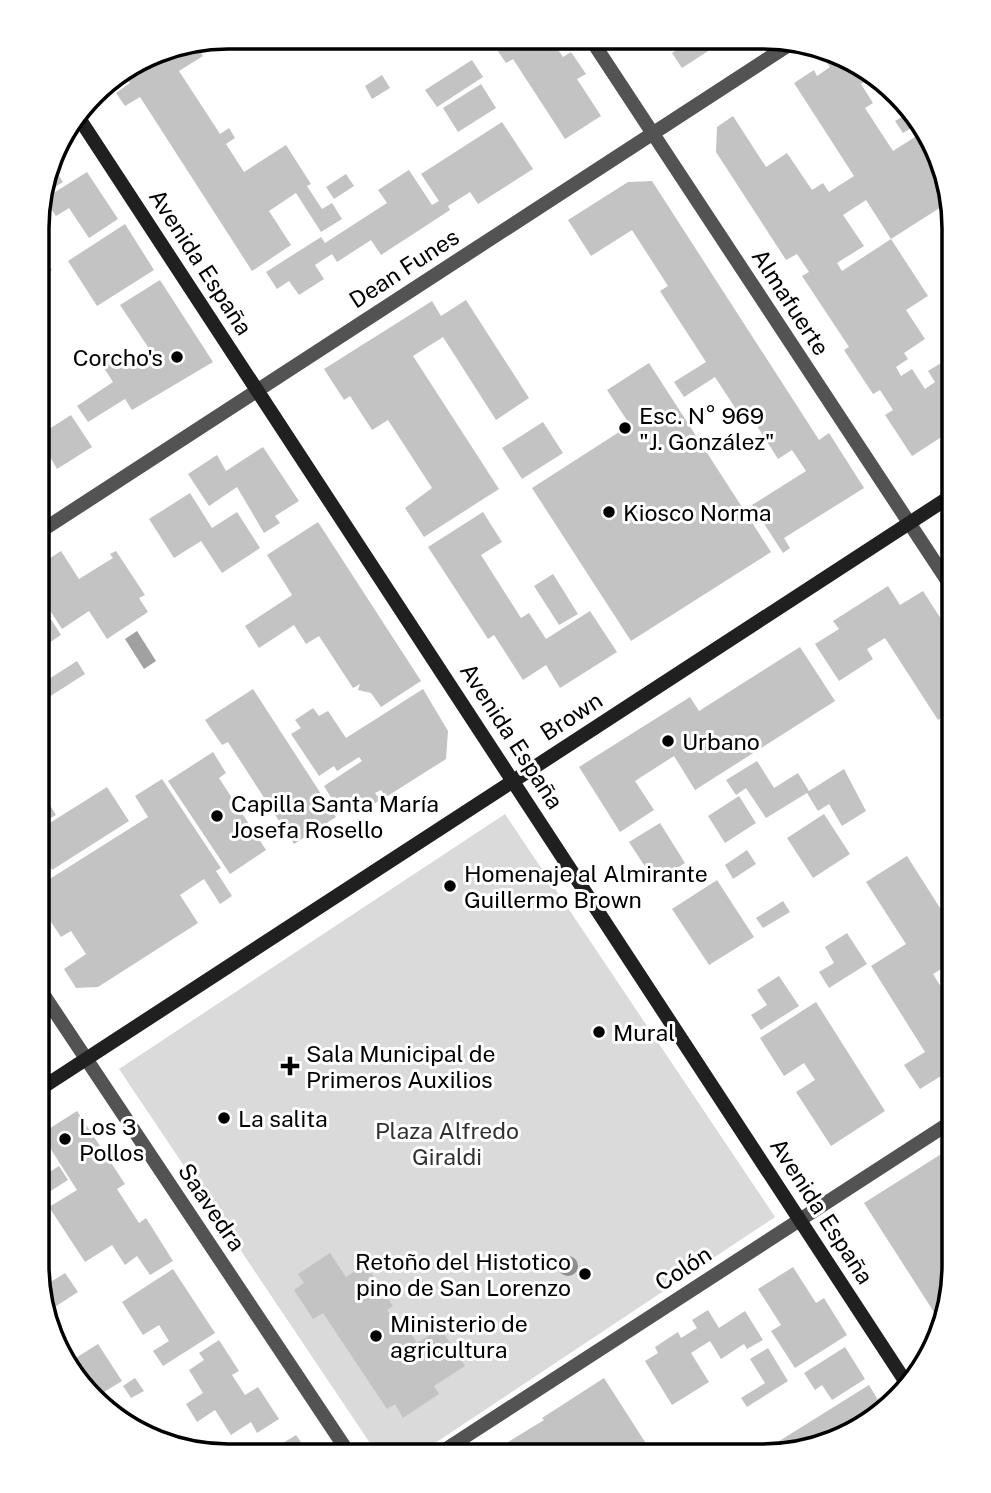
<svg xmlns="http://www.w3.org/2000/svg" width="991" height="1493" font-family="'Public Sans',sans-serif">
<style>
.green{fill:#dadada}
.water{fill:#a1a1a1}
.building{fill:#c3c3c3;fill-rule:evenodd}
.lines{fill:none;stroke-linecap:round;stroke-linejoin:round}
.street{stroke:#535353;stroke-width:14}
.secondary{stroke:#202020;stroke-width:14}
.tree{fill:#8e8e8e}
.poi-dot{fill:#000;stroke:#fff;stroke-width:2.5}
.labels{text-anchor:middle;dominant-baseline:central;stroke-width:6;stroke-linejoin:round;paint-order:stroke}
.street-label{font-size:23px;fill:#000;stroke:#fff}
.poi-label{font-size:23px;fill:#000;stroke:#fff;text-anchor:start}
.park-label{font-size:23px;fill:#313131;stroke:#fff}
.rim{fill:none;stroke:#000;stroke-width:3.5}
</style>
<rect width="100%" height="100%" fill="#fff"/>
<path class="green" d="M505,814L775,1217L417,1455H378L119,1069Z"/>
<path class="water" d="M137,631L156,661L144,669L125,639Z"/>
<path class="building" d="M489,38H550L563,57L571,52L586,74L577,79L601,116L565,139L513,59L506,63Z
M684,38H728L682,68L672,53L687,43Z
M194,42L203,56L179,71L220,134L229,128L235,138L226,144L244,172L286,145L311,184L307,186L322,209L332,203L342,219L321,232L296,193L269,211L291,245L252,271L140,97L125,106L116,93L130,83L123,72L166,47Z
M830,55L875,74L861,84L873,103L865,108L893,151L918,135L913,127L903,133L895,121L905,115L895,97L940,154L949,202L891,239L928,296L906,310L925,339L904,353L908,359L896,367L901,376L912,369L925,389L935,382L928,371L954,355V429L912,456L885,415L893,410L880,390L873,394L844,350L849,347L802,276L809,272L797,254L786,260L716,152L717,127L733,116L766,167L787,153L812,190L823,183L829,192L854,176L794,83L814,70L817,76L830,67L824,59ZM866,200L891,239L842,271L837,263L864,246L843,215Z
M472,60L483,77L437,107L425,90Z
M382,75L390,88L372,99L365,86Z
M481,84L496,108L458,132L443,108Z
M502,122L533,169L478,204L470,192L448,206L450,210L381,255L371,240L337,262L332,254L315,265L324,279L299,295L289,281L277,289L266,272L321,237L325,243L387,203L378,190L409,170L432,205L439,201L421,174Z
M51,164L63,182L41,196L49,171Z
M87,172L118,219L89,238L69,208L56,216L44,199Z
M346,174L354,186L334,199L326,187Z
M652,181L819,440L829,433L864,488L784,538L790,548L783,553L752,505L806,471L792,450L778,459L750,415L743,420L715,377L684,397L674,382L706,362L660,291L668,286L632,230L591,256L568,220L628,182Z
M125,224L154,270L97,306L68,261Z
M38,249L52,270L38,279Z
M160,280L213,362L132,410L125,399L88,422L77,406L113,382L102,365L118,355L127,369L152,353L120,305Z
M466,300L529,398L496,420L443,337L413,356L499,489L424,537L405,508L432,488L388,420L372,430L350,396L344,400L324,369L432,301L441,316Z
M649,363L771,552L631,641L532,488L630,425L607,390Z
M71,415L92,447L57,469L38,436Z
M543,422L563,453L522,479L502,448Z
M263,447L299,501L275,516L280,523L264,533L237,487L209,506L188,474L217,455L226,471Z
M190,493L212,528L237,512L260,548L222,573L201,541L174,558L149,519Z
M483,512L502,542L481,555L521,618L529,613L546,639L590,611L617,652L560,688L546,665L523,680L494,635L488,639L428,547Z
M318,522L421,681L381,707L371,693L358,690L360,684L353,688L319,636L306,644L294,625L259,648L245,626L292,595L267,555Z
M61,551L79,579L113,558L110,554L116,551L145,595L139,598L148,612L107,639L89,611L62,629L38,592V566Z
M553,574L578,614L559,625L534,586Z
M888,586L900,605L923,591L954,639V731L944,716L938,720L885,638L867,649L873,659L839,681L815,644L839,629L833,621Z
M38,599L61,635L38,650Z
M800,647L835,701L695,790L674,756L635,781L654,810L620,832L579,767L690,697L699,711Z
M77,661L85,674L38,704V686Z
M253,689L336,817L294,844L228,742L222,745L205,720Z
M423,689L448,731L446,759L386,797L381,790L375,793L380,800L361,812L357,805L342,815L324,786L362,761L359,757L337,771L334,766L319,776L291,734L301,728L295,720L313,708L319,716L328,711L346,738Z
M213,752L226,773L219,778L266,850L230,874L168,781Z
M757,761L774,788L798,773L809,791L844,769L866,811L842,826L829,804L818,811L807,793L766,818L746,788L736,795L726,780Z
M162,779L221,868L216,871L232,896L220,904L204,879L180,895L198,923L98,987L76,988L64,969L86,954L71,931L61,937L49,919L39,926L37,887L148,817L135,796Z
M38,786L56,815L37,826Z
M107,787L129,821L52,870L37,846V831Z
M739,796L756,823L725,843L708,816Z
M824,814L850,854L813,878L787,838Z
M660,823L685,863L655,882L629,842Z
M747,850L756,864L733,879L725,865Z
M907,856L954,930V961L933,974L954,1008V1068L920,1089L904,1065L925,1052L871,966L906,944L866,882Z
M717,880L754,937L709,965L672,909Z
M783,901L790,912L763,928L756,918Z
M847,933L867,964L829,988L819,972L834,963L825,947Z
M779,976L799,1006L761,1030L751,1015L767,1005L757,990Z
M816,1002L885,1111L831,1146L796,1092L815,1080L804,1063L784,1076L760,1038Z
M77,1111L125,1184L117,1189L139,1223L146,1218L173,1261L150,1275L137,1256L125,1265L112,1245L85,1262L49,1207L77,1190L41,1134Z
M946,1151L954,1164V1215L948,1218L954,1226V1278L939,1320L864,1203Z
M59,1166L68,1180L41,1197L37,1180Z
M330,1253L346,1277L365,1264L393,1306L387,1310L400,1330L406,1326L417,1343L440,1328L465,1366L434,1386L439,1394L403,1418L395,1404L387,1409L323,1313L313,1319L294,1290L304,1283L298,1274Z
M793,1267L816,1303L824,1298L847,1335L795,1368L771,1331L781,1325L758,1289Z
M173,1269L215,1333L163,1366L153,1351L169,1341L159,1325L143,1335L122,1302Z
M65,1273L78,1292L50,1310L41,1288Z
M708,1310L719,1328L745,1311L763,1340L747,1349L744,1344L721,1359L710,1341L691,1353L709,1382L672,1405L645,1361L658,1353L655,1347L678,1332L681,1338L697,1328L692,1320Z
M47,1317L74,1359L98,1344L122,1381L96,1397L51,1339Z
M219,1340L239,1371L232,1375L245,1395L258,1387L279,1419L257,1433L251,1422L231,1435L215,1410L197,1422L186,1404L203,1393L189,1370L204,1360L199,1353Z
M845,1347L865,1379L832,1400L822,1385L815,1390L804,1373Z
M768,1348L788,1381L747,1407L741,1398L765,1383L750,1359Z
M135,1378L144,1391L131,1398L123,1386Z
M604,1378L654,1456L487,1455L544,1420L542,1418Z
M869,1385L881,1405L842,1438L836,1428L804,1448L755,1456Z
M296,1435L301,1442L295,1446L301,1455H277L273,1449Z"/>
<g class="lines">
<path class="street" d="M590,38L954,591
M38,533L795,41
M37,985L350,1455
M437,1455L954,1120"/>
<path class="secondary" d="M77,115L907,1384
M37,1091L954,494"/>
</g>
<circle class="tree" cx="568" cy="1266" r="10"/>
<g class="poi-dot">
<circle cx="177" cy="357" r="7"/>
<circle cx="625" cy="428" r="7"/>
<circle cx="609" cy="512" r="7"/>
<circle cx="668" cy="741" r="7"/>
<circle cx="217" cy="816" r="7"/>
<circle cx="450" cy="886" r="7"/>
<circle cx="599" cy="1032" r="7"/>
<path d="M286.5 1055.5h7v7h7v7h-7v7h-7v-7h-7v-7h7z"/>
<circle cx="224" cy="1118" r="7"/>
<circle cx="65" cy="1139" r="7"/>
<circle cx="585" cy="1274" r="7"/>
<circle cx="376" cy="1336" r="7"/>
</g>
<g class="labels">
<g class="street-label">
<text transform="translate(201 262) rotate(57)">Avenida España</text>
<text transform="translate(404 268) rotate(-33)">Dean Funes</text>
<text transform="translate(791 302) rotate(57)">Almafuerte</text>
<text transform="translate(571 716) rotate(-33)">Brown</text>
<text transform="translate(512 736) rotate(57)">Avenida España</text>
<text transform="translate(212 1207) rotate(56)">Saavedra</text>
<text transform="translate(822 1211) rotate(57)">Avenida España</text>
<text transform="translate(683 1268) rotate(-33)">Colón</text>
</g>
<g class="poi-label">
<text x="163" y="357" text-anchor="end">Corcho's</text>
<text x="639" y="415">Esc. N° 969<tspan x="639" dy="26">"J. González"</tspan></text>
<text x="623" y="512">Kiosco Norma</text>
<text x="682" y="741">Urbano</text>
<text x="231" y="803">Capilla Santa María<tspan x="231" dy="26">Josefa Rosello</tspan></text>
<text x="464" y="873">Homenaje al Almirante<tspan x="464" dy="26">Guillermo Brown</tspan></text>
<text x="613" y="1032">Mural</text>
<text x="306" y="1053">Sala Municipal de<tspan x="306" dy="26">Primeros Auxilios</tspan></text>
<text x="238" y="1118">La salita</text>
<text x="79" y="1126">Los 3<tspan x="79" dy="26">Pollos</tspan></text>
<text x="571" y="1261" text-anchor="end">Retoño del Histotico<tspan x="571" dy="26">pino de San Lorenzo</tspan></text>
<text x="390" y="1323">Ministerio de<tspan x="390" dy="26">agricultura</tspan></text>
</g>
<g class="park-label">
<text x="447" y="1130">Plaza Alfredo<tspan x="447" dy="26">Giraldi</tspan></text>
</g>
</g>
<path d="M0 0H991V1493H0ZM228 49H763A179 179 0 0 1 942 228V1265A179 179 0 0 1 763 1444H228A179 179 0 0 1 49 1265V228A179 179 0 0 1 228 49Z" fill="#fff" fill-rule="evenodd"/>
<path class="rim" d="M228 49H763A179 179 0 0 1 942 228V1265A179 179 0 0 1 763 1444H228A179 179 0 0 1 49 1265V228A179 179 0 0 1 228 49Z"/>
</svg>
